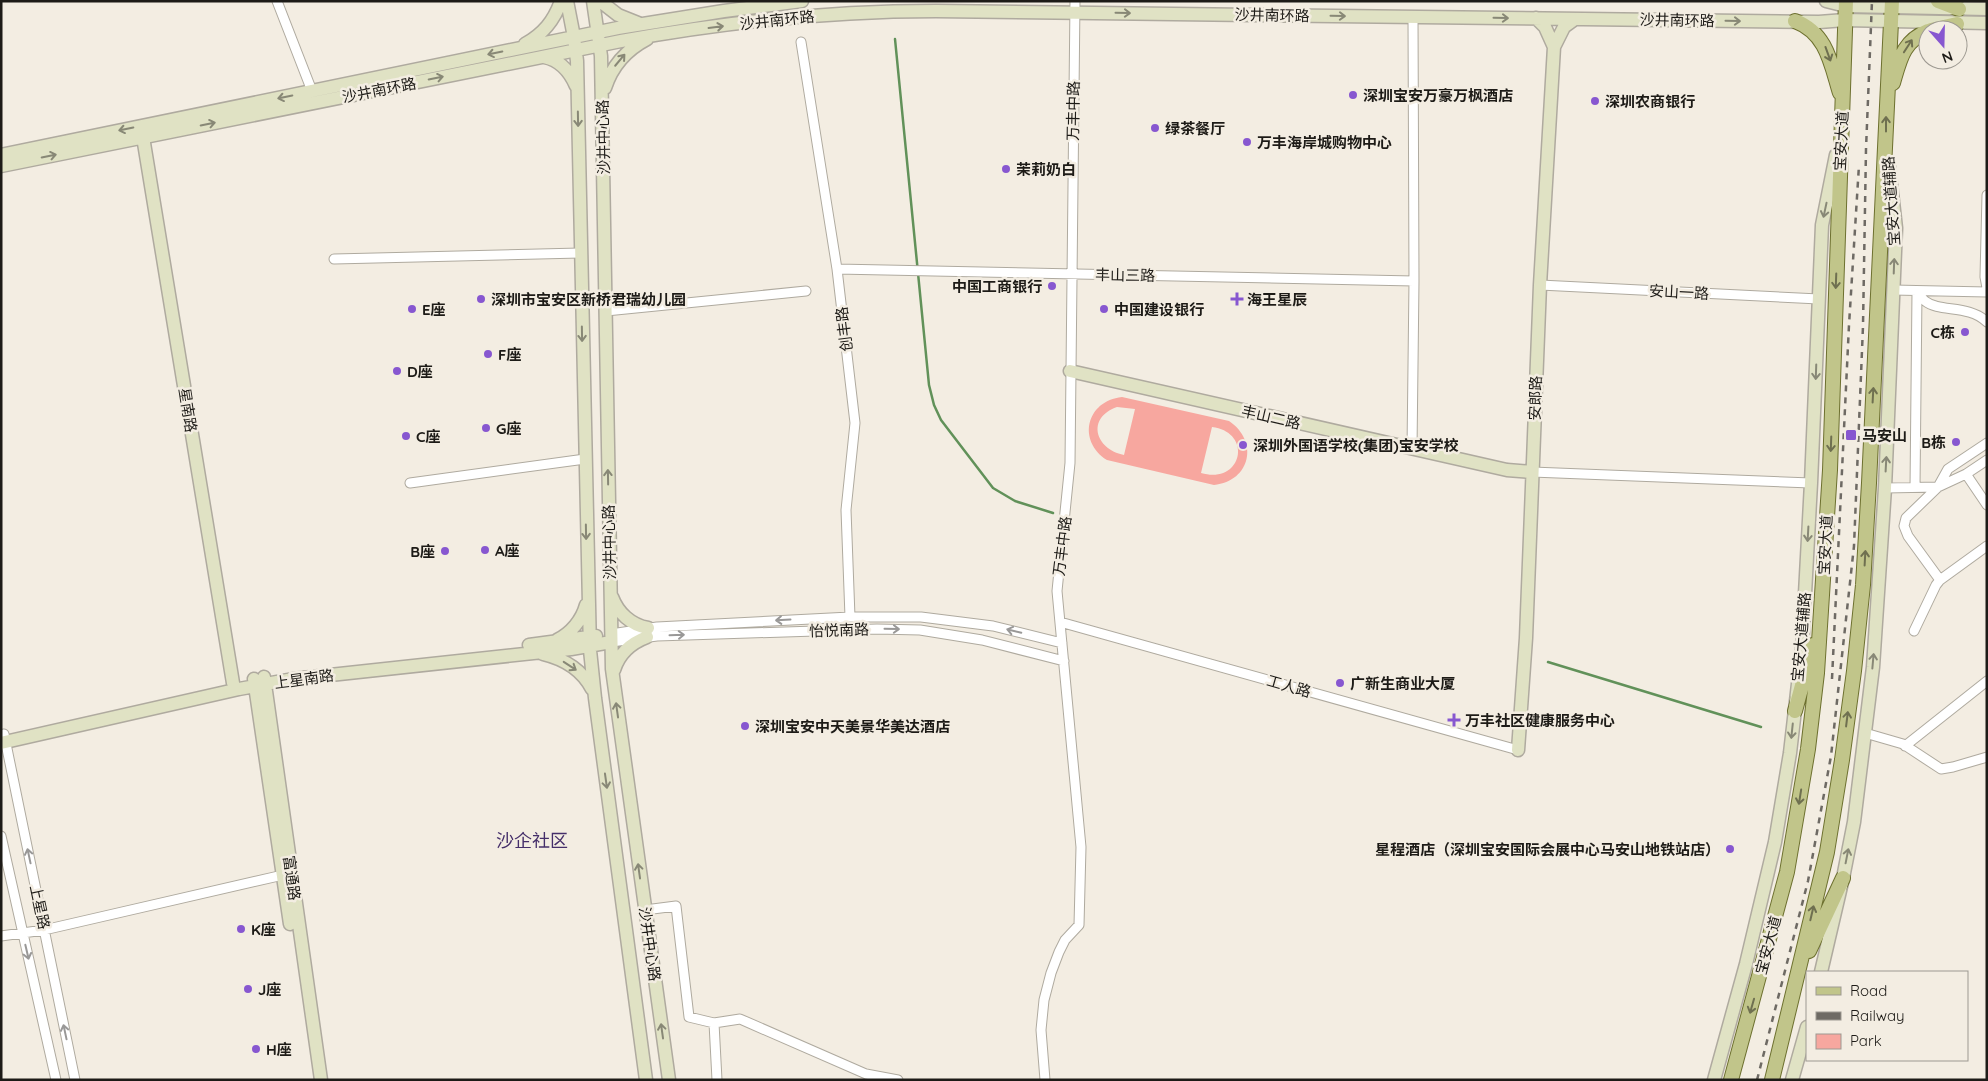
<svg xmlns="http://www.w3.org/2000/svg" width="1988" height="1081" font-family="Quicksand,'Noto Sans SC',sans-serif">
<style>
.green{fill:#f7a79f;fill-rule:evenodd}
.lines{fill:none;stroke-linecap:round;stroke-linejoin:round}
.stream{stroke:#619159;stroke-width:2.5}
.street-casing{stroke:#afaa9f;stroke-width:11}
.secondary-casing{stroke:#afaa9f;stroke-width:15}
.primary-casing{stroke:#6d702f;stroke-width:16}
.street{stroke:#fff;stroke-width:9}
.secondary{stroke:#e0e2c4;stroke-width:12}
.primary{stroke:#c1c58a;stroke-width:14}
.rail{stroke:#6e6a64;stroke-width:2.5;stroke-dasharray:6 6;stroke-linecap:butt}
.oneway{stroke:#888876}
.oneway2{stroke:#6f7050}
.oneway3{stroke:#999897}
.poi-dot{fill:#8757d0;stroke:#f3ede2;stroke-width:2}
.labels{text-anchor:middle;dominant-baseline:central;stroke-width:5;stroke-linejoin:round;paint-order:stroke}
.street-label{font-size:15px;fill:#1d1b17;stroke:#f3ede2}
.poi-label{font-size:15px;font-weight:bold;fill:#1d1b17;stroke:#f3ede2;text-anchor:start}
.quarter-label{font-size:18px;fill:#452f6a;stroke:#f3ede2}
</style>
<rect width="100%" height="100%" fill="#f3ede2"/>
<path class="green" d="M1122,397L1229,421C1259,441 1251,481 1214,485L1107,460C1077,441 1086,401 1122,397ZM1117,407L1135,409L1124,455C1095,449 1086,418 1117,407ZM1212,427C1253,432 1243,485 1201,473Z"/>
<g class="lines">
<path class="stream" d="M895,39L929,385L934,405L941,420L993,488L1015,501L1053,513
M1548,662L1761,727"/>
<g class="street-casing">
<path id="street" d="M277,1L312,91
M801,42L837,269L855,423L846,510L850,617
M1987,195L1985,277L1987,288
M334,259L580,253
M837,269L1414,281
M1540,285L1819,299
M1893,290L1987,292
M1917,292C1920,294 1922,299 1925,301C1940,313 1968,304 1987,322
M606,311L806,291
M1412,449L1414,281L1413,17
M1532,472L1811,483
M1966,474L1987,505
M410,483L585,459
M1915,487L1917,292
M1885,488L1938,487L1966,474L1987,460
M1940,580L1908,536L1904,526L1906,518L1938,487L1948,469L1987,443
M1060,622L1518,750
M1914,631L1936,585L1940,580L1987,546
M611,634L657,627L850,617H921L993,626L1062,643
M611,642L657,636L877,629L920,630L982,640L1064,661
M1865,733L1903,744L1941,769L1953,767L1987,757
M4,734L75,1080
M1905,746L1987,681
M1,836L56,1080
M645,910L676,906L689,1017L714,1023L740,1019L866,1074L898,1080
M1,936L44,930L283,875
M714,1023L717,1080
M1045,1080L1041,1030L1044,1000L1051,973L1059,952L1065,940L1079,925L1081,847L1057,591L1070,463L1075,1"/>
</g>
<g class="secondary-casing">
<path id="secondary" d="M567,1L574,37L577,61L590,650L595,698L646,1080
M593,1L601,56L612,669L669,1080
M600,1L618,15L638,23
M1826,1L1846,6L1987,9
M1536,18L1545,27L1554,47
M525,44C543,34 554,21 561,1
M544,57C560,60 570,72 576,86
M605,88C612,66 626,50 647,39
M143,137L233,683
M1,155L618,28L724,11L802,1
M1,166L621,41C725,22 831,11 936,11L1819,22L1845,20L1987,23
M1070,371L1507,470L1532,472
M612,597C618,613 631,625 648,628
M557,640C571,633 582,620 586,605
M529,645L596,636
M543,654C564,659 582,670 592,689
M614,670C619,654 631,643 647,637
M264,677L321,1080
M254,679L290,924
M1,743L239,689L293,679L571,649L611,642
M1518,750L1526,638L1540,285L1554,47L1564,27L1575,19
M1821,972L1843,878L1854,822L1873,667L1885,488L1896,228L1889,166
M1714,1080L1746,964L1775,842L1790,753L1802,649L1811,483L1822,225L1836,155
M1792,1080L1807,1027"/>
</g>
<g class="primary-casing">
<path id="primary" d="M1938,1L1959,9
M1795,21C1827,33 1831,64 1840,93
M1931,30L1957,24
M1893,83C1900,59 1903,41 1928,31
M1795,711L1813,645
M1809,951L1843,878
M1731,1080L1787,872L1808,749L1817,673L1830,470L1846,1
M1772,1080L1827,852L1842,760L1854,671L1863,585L1869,483L1892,1"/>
</g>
<use href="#street" class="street"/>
<use href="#secondary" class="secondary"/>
<use href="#primary" class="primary"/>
<path class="rail" d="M1832,679L1849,325L1859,165
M1757,1080L1808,881L1831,756L1854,546L1863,326L1866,149L1872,1"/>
</g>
<defs><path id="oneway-shaft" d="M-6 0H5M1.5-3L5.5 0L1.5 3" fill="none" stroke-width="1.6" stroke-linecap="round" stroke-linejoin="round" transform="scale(1.25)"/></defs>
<g class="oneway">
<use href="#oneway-shaft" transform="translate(1123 13) rotate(1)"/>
<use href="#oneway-shaft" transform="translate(1338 16) rotate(1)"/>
<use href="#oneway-shaft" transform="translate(1501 18) rotate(1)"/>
<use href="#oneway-shaft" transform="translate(1733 21) rotate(1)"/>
<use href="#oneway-shaft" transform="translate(716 27) rotate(-7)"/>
<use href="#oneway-shaft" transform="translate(495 53) rotate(168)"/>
<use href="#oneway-shaft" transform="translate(620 60) rotate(-50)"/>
<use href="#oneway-shaft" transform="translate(436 78) rotate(-11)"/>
<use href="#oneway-shaft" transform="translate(285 97) rotate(168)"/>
<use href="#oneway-shaft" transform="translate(578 119) rotate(89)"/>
<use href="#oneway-shaft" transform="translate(208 124) rotate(-11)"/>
<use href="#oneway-shaft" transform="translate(126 129) rotate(168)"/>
<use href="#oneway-shaft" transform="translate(49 156) rotate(-11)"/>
<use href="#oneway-shaft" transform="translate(1825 210) rotate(102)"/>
<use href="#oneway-shaft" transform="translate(1894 266) rotate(-88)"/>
<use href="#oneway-shaft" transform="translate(582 334) rotate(89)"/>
<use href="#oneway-shaft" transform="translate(1816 372) rotate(92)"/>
<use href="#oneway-shaft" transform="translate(1886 464) rotate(-87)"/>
<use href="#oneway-shaft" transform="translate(608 477) rotate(-91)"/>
<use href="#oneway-shaft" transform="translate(586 532) rotate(89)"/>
<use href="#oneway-shaft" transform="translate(1808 534) rotate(93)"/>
<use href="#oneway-shaft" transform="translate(1873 661) rotate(-85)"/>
<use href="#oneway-shaft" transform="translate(570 666) rotate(33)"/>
<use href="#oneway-shaft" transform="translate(617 710) rotate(-98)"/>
<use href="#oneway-shaft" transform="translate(1792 731) rotate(96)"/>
<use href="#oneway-shaft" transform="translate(606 781) rotate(82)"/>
<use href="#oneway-shaft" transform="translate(1847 856) rotate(-79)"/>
<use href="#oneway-shaft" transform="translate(639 871) rotate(-98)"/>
<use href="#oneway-shaft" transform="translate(662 1031) rotate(-98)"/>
</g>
<g class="oneway2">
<use href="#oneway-shaft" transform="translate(1908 46) rotate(-57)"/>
<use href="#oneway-shaft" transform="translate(1828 54) rotate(70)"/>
<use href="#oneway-shaft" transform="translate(1886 124) rotate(-90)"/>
<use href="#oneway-shaft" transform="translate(1836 281) rotate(92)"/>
<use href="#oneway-shaft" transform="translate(1873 395) rotate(-87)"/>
<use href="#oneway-shaft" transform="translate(1831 444) rotate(92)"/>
<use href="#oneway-shaft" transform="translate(1865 558) rotate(-87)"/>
<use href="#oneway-shaft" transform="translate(1847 719) rotate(-83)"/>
<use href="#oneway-shaft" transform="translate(1800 797) rotate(99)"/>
<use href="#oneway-shaft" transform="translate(1812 913) rotate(-77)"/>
<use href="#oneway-shaft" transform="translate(1752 1006) rotate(106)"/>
</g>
<g class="oneway3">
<use href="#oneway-shaft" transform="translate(783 620) rotate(177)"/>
<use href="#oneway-shaft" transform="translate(892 629) rotate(1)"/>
<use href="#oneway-shaft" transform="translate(1014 631) rotate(-166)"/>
<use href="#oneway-shaft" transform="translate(677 635) rotate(-2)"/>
<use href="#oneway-shaft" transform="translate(29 856) rotate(-102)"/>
<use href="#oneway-shaft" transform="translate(27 952) rotate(77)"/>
<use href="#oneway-shaft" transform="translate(65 1032) rotate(-102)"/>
</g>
<g class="poi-dot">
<circle cx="1353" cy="95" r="5"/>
<circle cx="1595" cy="101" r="5"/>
<circle cx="1155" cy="128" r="5"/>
<circle cx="1247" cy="142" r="5"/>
<circle cx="1006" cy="169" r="5"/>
<circle cx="1052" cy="286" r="5"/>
<circle cx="481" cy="299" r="5"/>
<path d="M1234.5 291.5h5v5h5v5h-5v5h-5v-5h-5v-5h5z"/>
<circle cx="412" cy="309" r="5"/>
<circle cx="1104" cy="309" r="5"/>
<circle cx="1965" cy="332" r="5"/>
<circle cx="488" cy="354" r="5"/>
<circle cx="397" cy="371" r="5"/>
<circle cx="486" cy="428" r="5"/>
<rect x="1845" y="429" width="12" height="12" rx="2.5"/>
<circle cx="406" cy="436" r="5"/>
<circle cx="1956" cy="442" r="5"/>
<circle cx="1243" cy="445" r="5"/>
<circle cx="485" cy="550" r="5"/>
<circle cx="445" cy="551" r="5"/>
<circle cx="1340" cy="683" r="5"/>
<path d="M1451.5 712.5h5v5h5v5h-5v5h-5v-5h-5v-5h5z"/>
<circle cx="745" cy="726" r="5"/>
<circle cx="1730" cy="849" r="5"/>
<circle cx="241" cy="929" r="5"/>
<circle cx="248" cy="989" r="5"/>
<circle cx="256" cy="1049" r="5"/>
</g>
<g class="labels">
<g class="street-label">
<text transform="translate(1272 15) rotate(1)">沙井南环路</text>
<text transform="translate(777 20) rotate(-6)">沙井南环路</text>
<text transform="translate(1677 20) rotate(1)">沙井南环路</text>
<text transform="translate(379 90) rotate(-11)">沙井南环路</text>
<text transform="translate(1073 111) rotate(-89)">万丰中路</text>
<text transform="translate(603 137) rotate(-91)">沙井中心路</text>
<text transform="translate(1841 141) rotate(-87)">宝安大道</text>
<text transform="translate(1891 201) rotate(-94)">宝安大道辅路</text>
<text transform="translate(1125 275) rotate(1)">丰山三路</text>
<text transform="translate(1679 292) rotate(3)">安山一路</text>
<text transform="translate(844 329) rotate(-97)">创丰路</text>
<text transform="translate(1535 398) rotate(-88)">安郎路</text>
<text transform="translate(188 410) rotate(81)">星南路</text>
<text transform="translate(1271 417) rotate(13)">丰山二路</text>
<text transform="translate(609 542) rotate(-91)">沙井中心路</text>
<text transform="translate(1825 545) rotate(-87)">宝安大道</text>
<text transform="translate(1062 546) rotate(-83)">万丰中路</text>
<text transform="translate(839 630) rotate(-2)">怡悦南路</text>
<text transform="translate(1801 637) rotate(-85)">宝安大道辅路</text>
<text transform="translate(304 679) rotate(-8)">上星南路</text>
<text transform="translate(1289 686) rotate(16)">工人路</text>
<text transform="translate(292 878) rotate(82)">富通路</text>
<text transform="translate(40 907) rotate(78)">上星路</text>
<text transform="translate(650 944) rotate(82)">沙井中心路</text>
<text transform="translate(1768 945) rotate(-75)">宝安大道</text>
</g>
<g class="poi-label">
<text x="1363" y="95">深圳宝安万豪万枫酒店</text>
<text x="1605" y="101">深圳农商银行</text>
<text x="1165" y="128">绿茶餐厅</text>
<text x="1257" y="142">万丰海岸城购物中心</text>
<text x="1016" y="169">茉莉奶白</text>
<text x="1042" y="286" text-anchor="end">中国工商银行</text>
<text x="491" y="299">深圳市宝安区新桥君瑞幼儿园</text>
<text x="1247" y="299">海王星辰</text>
<text x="422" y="309">E座</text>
<text x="1114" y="309">中国建设银行</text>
<text x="1955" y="332" text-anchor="end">C栋</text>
<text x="498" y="354">F座</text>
<text x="407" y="371">D座</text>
<text x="496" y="428">G座</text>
<text x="1862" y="435">马安山</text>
<text x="416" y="436">C座</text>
<text x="1946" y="442" text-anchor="end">B栋</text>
<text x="1253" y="445">深圳外国语学校(集团)宝安学校</text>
<text x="495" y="550">A座</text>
<text x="435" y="551" text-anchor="end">B座</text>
<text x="1350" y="683">广新生商业大厦</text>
<text x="1465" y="720">万丰社区健康服务中心</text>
<text x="755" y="726">深圳宝安中天美景华美达酒店</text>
<text x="1720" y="849" text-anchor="end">星程酒店（深圳宝安国际会展中心马安山地铁站店）</text>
<text x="251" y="929">K座</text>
<text x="258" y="989">J座</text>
<text x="266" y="1049">H座</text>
</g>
<g class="quarter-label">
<text x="532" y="840">沙企社区</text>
</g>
</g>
<rect width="1988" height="1081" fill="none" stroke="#1d1b17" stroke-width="5"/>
<rect x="1806" y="971" width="162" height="90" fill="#f3ede2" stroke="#9d9991"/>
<rect x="1816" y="987" width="25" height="8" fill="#c1c58a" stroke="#9d9991"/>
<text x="1850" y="996" font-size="15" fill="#1d1b17">Road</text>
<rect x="1816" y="1012" width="25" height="8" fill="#6e6a64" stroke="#9d9991"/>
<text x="1850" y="1021" font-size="15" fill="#1d1b17">Railway</text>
<rect x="1816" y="1034" width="25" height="15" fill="#f7a79f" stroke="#9d9991"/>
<text x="1850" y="1046" font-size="15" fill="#1d1b17">Park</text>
<g transform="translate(1943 45) rotate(160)"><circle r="24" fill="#f3ede2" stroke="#9d9991"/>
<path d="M0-4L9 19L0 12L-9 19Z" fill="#8757d0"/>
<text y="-8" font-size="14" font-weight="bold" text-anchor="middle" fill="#1d1b17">N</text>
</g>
</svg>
